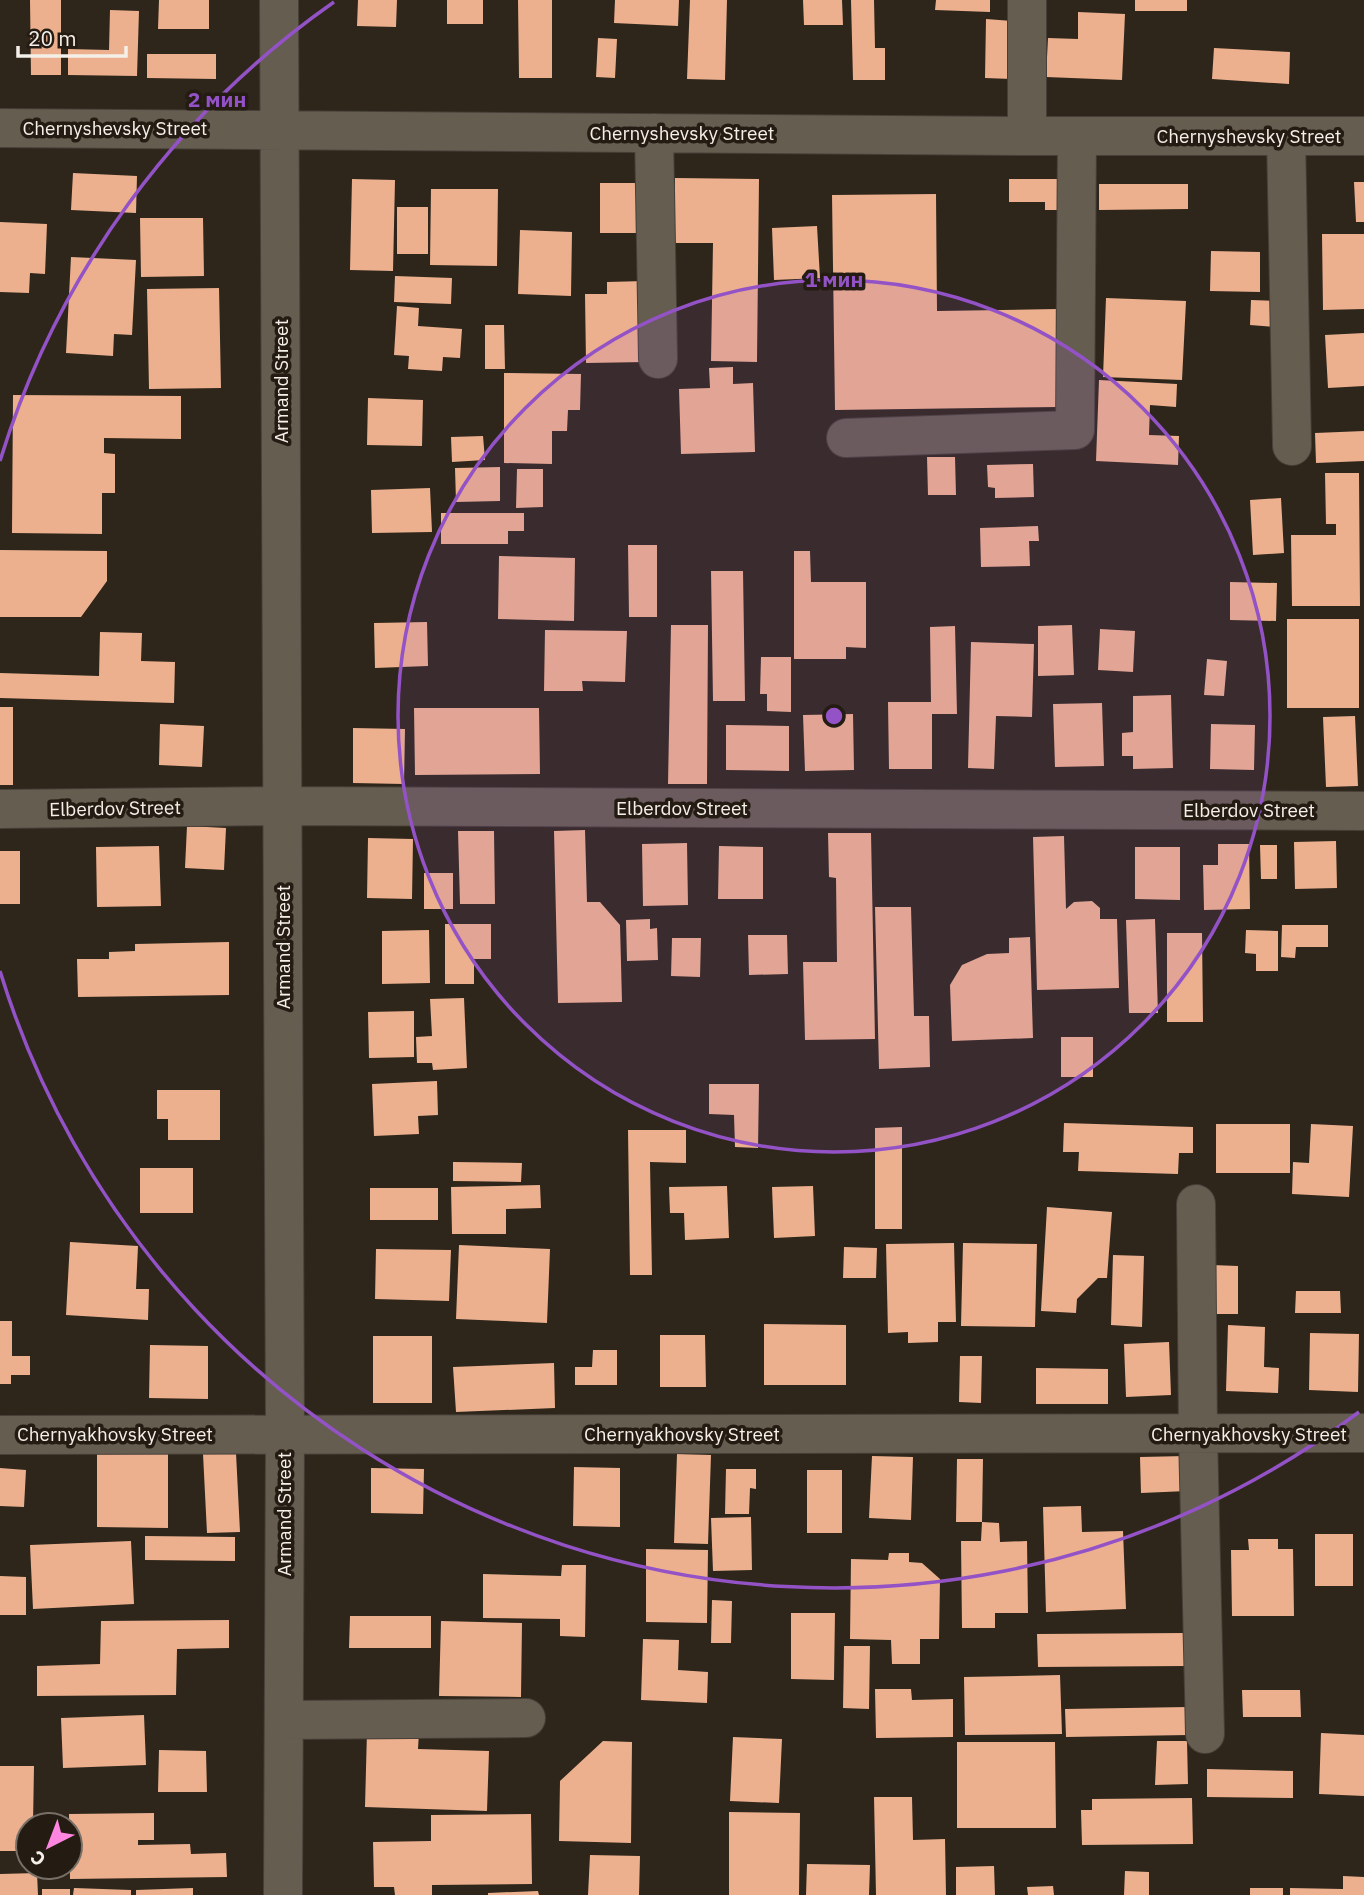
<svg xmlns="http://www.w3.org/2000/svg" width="1364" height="1895" font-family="'IBM Plex Sans',sans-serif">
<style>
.building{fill:#ecb08f}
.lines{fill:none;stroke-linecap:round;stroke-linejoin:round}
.minor-casing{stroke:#474038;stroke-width:40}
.minor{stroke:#665d51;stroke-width:38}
.ring{fill:none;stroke:#9353c7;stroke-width:3.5}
.labels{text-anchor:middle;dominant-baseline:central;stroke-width:7;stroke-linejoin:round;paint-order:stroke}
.street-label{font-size:19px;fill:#f4efe8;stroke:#241c12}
.centre{fill:#9353c7;stroke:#241c12;stroke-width:3.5}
.ring-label{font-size:21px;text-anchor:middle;font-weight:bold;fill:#9353c7;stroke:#241c12;stroke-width:7;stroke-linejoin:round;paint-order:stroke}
</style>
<rect width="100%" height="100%" fill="#2e261b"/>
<path class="building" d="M30,0H61V75H31Z
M159,0H209V29H158Z
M358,0H397L396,27L357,26Z
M447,0H483V24H447Z
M518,0H552V78H519Z
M615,0H679L678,26L614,23Z
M690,0H727L725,80L687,79Z
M803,0H842L843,25H804Z
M851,0H874L875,48H885V80H853Z
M936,0H990V12L935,10Z
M1135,0H1187V11H1135Z
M110,10L139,11L137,76L68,75V49L109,50Z
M1078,12L1125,14L1122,80L1046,77L1048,38L1078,39Z
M986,19L1012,21L1011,79L985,78Z
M598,38L617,39L615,78L596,77Z
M1214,48L1290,52L1289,84L1212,79Z
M147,54H216V79L147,78Z
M73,173L137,176L136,213L71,210Z
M675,178L759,179L757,362L711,361L713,243H674Z
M352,179L395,180L393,271L350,270Z
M1009,179H1068V210H1045V202H1009Z
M1354,182H1364V222H1356Z
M600,183H638V233H600Z
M1099,184H1188V209L1099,210Z
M431,189H498L497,266L430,265Z
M936,194L937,311L1057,309L1059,407L835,410L832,195Z
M397,207H428V254H397Z
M140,218H203L204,276L141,277Z
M0,222L47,224L45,274L30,273L29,293L0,292Z
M817,226L820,278L774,280L772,228Z
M520,230L572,232L571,296L518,294Z
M1322,234H1364V309L1323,310Z
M1211,251L1260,252V292L1210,291Z
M71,257L136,260L132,335L114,334L113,356L66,353Z
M395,276L452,278L451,304L394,302Z
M645,281L646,362L586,363L585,294H607V282Z
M219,288L221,388L149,389L147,289Z
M1106,298L1186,301L1182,380L1103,377Z
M1251,300L1277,301L1276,327L1250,325Z
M397,306L419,308L418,326L462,329L460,358L443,357L442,371L408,369L409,356L394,355Z
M485,325H504L505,369H485Z
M1364,333V386L1328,388L1325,335Z
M733,367V384L753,383L755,452L681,454L679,389L710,388L709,368Z
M504,373L581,374L580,410H568L567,431H552V464L504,463Z
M1099,380L1177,384L1176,407L1150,405L1149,435L1179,436L1178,465L1096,461Z
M13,395L181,396V439L104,438V453L115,454V493H102V534L12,533Z
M368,398L423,400L422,446L367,445Z
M1364,431V461L1316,463L1315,433Z
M483,436L485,460L452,462L451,437Z
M927,457H955L956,495H928Z
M1033,464L1034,497L995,498V488L988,487L987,465Z
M500,467V501L456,502L455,468Z
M517,469H543V507L516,508Z
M1325,473H1359L1360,606H1292L1291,535H1336V524H1326Z
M430,488L432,532L372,533L371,490Z
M1281,498L1284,553L1253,555L1250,500Z
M441,513H524V531H508V544H441Z
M1038,526L1039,541H1029L1030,566L981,567L980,528Z
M628,545H657V617H629Z
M0,550L107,551V581L81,617H0Z
M794,551H810L811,582H866V648L846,647V659H794Z
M499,556L575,558L574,621L498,619Z
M711,571H743L745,701H713Z
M1230,582L1277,583L1276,621L1230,620Z
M1287,619H1359V708H1287Z
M427,622L428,666L375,668L374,623Z
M671,625H708L707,784H668Z
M1072,625L1074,675L1038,676V626Z
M955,626L957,714H932V769H889L888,702H931L930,627Z
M1100,629L1135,631L1133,672L1098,670Z
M545,630L627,631L625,682L582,681L583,691H544Z
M100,632L142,633L141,661L175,662L174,703L0,698V673L99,676Z
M971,642L1034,644L1032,717L996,716L994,769L968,768Z
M761,657H791V712L767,711V694H760Z
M1207,659L1227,661L1224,696L1204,695Z
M1171,695L1173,768L1133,769V756H1122V733L1133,732V696Z
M1102,703L1104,766L1055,767L1053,704Z
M0,707H13V785H0Z
M414,708H539L540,774L415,775Z
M853,714L854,770L805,771L803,715Z
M1355,716L1358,786L1326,787L1323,717Z
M160,724L204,726L202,767L159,765Z
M1211,724L1255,725L1254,770L1210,769Z
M726,725L789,726V771L726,770Z
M353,728L405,729L404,784L353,783Z
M187,826L226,828L224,870L185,868Z
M585,830L587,902H600L620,925L622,1002L558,1003L554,831Z
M458,831H494L495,904H460Z
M828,833H871L875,1039L805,1040L803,962H837L836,878L829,877Z
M1064,836L1066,909L1074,902L1092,901L1100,908V919H1117L1119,988L1037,990L1033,837Z
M368,838L413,839L412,899L367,898Z
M1336,841L1337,888L1295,889L1294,842Z
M687,843L688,905L643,906L642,844Z
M1218,844H1249L1250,909L1204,910L1203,865H1218Z
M1260,845H1277V879H1261Z
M159,846L161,906L97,907L96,847Z
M719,846L763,847V899H718Z
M1135,847H1180V900L1135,899Z
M0,851H20V904H0Z
M424,873H453V909H424Z
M875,907H911L914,1016H929L930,1067L879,1069Z
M650,919V929L657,928L658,960L627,961L626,920Z
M1155,919L1158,1013H1129L1126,920Z
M445,924H491V959H474V984H445Z
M1282,925H1328V947H1296L1295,958L1281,957Z
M429,930L430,983L382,984V931Z
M1246,930L1278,931V971H1256V954L1245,953Z
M1167,933H1202L1203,1022H1167Z
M748,935H787L788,974L749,975Z
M1030,937L1033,1038L952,1041L950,985L962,965L987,954L1009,953V938Z
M672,938H701L700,977L671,976Z
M229,942V995L78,997L77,959H109V952L135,951V944Z
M464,998L467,1068L433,1070L432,1063H417L416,1037L432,1036L430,999Z
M414,1011V1057L369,1058L368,1012Z
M1061,1037H1093V1077H1061Z
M437,1081L438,1115L418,1116L419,1134L374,1136L372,1084Z
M709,1084H759L758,1148L735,1147L734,1115L709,1114Z
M157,1090H220V1140H168V1119H157Z
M1064,1123L1193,1127V1153H1179L1178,1174L1078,1171L1079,1152H1063Z
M1216,1124H1290V1173H1216Z
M1311,1124L1353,1126L1349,1197L1292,1194L1293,1162L1309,1163Z
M902,1127V1229H875V1128Z
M628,1130H686V1163L650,1162L652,1275H630Z
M453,1162L522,1163L521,1182L453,1181Z
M140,1168H193V1213H140Z
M540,1185L541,1208L506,1209V1234H452L451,1187Z
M727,1186L729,1238L685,1240L684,1213H670L669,1187Z
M813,1186L815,1236L774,1238L772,1187Z
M370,1188H438V1220H370Z
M1047,1207L1112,1212L1107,1278H1098L1077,1299L1076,1313L1041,1311Z
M70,1242L138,1246L136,1289H149L148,1320L66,1315Z
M954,1243L956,1322H938V1342L908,1343V1332L888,1333L886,1244Z
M963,1243L1037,1244L1035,1327L961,1326Z
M459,1245L550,1249L547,1323L456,1319Z
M844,1247L877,1248L876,1278H843Z
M376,1249L451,1250L449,1301L375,1299Z
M1113,1255L1144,1256L1142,1327L1111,1325Z
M1212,1265L1238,1266V1314H1213Z
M1296,1291H1340L1341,1313H1295Z
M0,1321H12V1356H30V1375H11V1384H0Z
M764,1324L846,1325V1385H764Z
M1228,1325L1265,1327L1264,1367L1279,1368L1278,1393L1226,1391Z
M1310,1333L1359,1334L1358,1392L1309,1390Z
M660,1335H705L706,1387H660Z
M373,1336H432V1403H373Z
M1169,1342L1171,1395L1126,1397L1124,1344Z
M150,1345L208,1346V1399L149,1398Z
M593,1350H617V1385H575V1367H592Z
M960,1356H982L981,1403L959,1402Z
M554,1363L555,1408L456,1412L453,1367Z
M1036,1368L1108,1369V1404H1036Z
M97,1452L168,1453V1528L97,1527Z
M236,1453L240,1532L207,1533L203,1454Z
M677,1454L711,1455L708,1544L674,1543Z
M872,1456L913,1457L911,1520L869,1518Z
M1186,1456L1187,1491L1141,1493L1140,1457Z
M957,1459H983L982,1522H956Z
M574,1467L620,1468V1527L573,1526Z
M0,1468L26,1470L24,1507L0,1506Z
M371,1468L424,1469L423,1514L371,1513Z
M726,1469H756V1489L750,1488L749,1514H725Z
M807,1470H842V1533H807Z
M1081,1506L1082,1532L1123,1531L1126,1609L1046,1612L1043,1507Z
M751,1517L752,1570L713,1571L711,1518Z
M982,1522L999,1523L1000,1542L1027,1541L1028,1613H995V1628H962L961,1541H981Z
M1315,1534H1353V1586H1315Z
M145,1536L235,1537V1561L145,1560Z
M1248,1539H1278V1549H1293L1294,1616H1232L1231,1550H1249Z
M131,1541L134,1604L33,1609L30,1545Z
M646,1549L708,1550L707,1623L646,1622Z
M889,1553H909V1562L922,1563L940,1579L939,1639H920V1664H892L891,1640L850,1639L851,1559L888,1560Z
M562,1565H586L585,1637L560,1636V1619L483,1618V1574L561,1576Z
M0,1576L26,1577V1615H0Z
M712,1600L732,1601L731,1643H711Z
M791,1613H835L834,1680L791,1679Z
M350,1616H431V1648H349Z
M229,1620V1648L177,1649L176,1695L37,1696V1666L100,1664L101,1621Z
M441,1621L522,1623L521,1697L439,1696Z
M1185,1633L1186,1666L1038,1667L1037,1634Z
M643,1639L679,1640L678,1670L708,1672L707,1703L641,1700Z
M844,1646H870L869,1709L843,1708Z
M1060,1675L1062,1734L965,1735L964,1677Z
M875,1689H911L912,1700L953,1699V1737L876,1738Z
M1242,1690H1300L1301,1717H1243Z
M1188,1707L1189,1735L1066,1737L1065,1709Z
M144,1715L146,1765L63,1768L61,1718Z
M367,1731L419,1732L418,1749L489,1751L487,1811L365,1807Z
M1321,1733L1364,1735V1796L1319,1794Z
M733,1737L782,1739L779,1803L730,1801Z
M603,1741L632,1742L631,1843L559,1841L560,1781Z
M1157,1741H1187L1188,1784L1155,1785Z
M957,1742H1055L1056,1828H957Z
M159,1750L206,1751L207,1792H158Z
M0,1766H34L33,1825H28V1851H0Z
M1207,1769L1293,1771V1798L1207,1797Z
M874,1797H912L913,1840L945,1839L946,1895H876Z
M1192,1798L1193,1844L1082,1845L1081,1810H1092V1799Z
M729,1812L800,1813L799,1895H729Z
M154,1813V1840H138V1845L190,1844L191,1854L226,1853L227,1877L70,1879L69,1814Z
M531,1814L532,1884L432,1885V1895H395L394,1887H374L373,1842L431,1841V1815Z
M590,1855L640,1856L639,1895H588Z
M807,1864L870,1865L869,1895H806Z
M994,1866L995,1895H956V1867Z
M1125,1871L1149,1872V1895H1124Z
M37,1873L38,1895H0V1874Z
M1343,1876L1364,1877V1895H1290V1888L1343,1889Z
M1053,1886L1054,1895H1028L1027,1887Z
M74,1888L131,1890V1895H73Z
M193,1888V1895H136V1890Z
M1250,1888H1283V1895H1250Z
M42,1889H70V1895H42Z
M538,1891L539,1895H488V1893Z"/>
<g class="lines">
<g class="minor-casing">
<path id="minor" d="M279,0L285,1434L283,1895
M1027,0V136
M0,128L1027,136H1364
M654,133L658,359
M1286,136L1292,446
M846,438L1075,430L1077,136
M0,809L282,806L1364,811
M1196,1204L1198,1434L1205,1734
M0,1435L1364,1433
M284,1720L526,1718"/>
</g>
<use href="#minor" class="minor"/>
</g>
<circle cx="834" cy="716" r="436" fill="#9353c7" fill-opacity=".12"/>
<g class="ring">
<circle cx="834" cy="716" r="436"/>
<path d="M1359 1412A872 872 0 0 1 0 971M0 461A872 872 0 0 1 334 2"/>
</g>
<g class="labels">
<g class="street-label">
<text x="115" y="128">Chernyshevsky Street</text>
<text x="682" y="133">Chernyshevsky Street</text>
<text x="1249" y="136">Chernyshevsky Street</text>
<text transform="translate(281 381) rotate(-90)">Armand Street</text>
<text transform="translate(115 808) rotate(-1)">Elberdov Street</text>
<text x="682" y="808">Elberdov Street</text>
<text x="1249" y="810">Elberdov Street</text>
<text transform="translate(283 947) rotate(-90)">Armand Street</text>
<text x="115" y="1434">Chernyakhovsky Street</text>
<text x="682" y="1434">Chernyakhovsky Street</text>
<text x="1249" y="1434">Chernyakhovsky Street</text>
<text transform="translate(284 1514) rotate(-90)">Armand Street</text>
</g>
</g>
<circle cx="834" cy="716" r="10" class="centre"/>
<g class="ring-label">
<text x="217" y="107">2 мин</text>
<text x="834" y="287">1 мин</text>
</g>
<g transform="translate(49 1846) rotate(222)"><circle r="33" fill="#241c12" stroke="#777068" stroke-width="2"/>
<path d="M0-5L12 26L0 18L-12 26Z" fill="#fe85e0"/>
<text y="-10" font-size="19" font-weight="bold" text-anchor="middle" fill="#f4efe8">С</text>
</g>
<path d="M18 46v10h108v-10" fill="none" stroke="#f4efe8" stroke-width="3.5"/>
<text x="28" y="46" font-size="21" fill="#f4efe8" stroke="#241c12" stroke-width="5" paint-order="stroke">20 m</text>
</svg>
